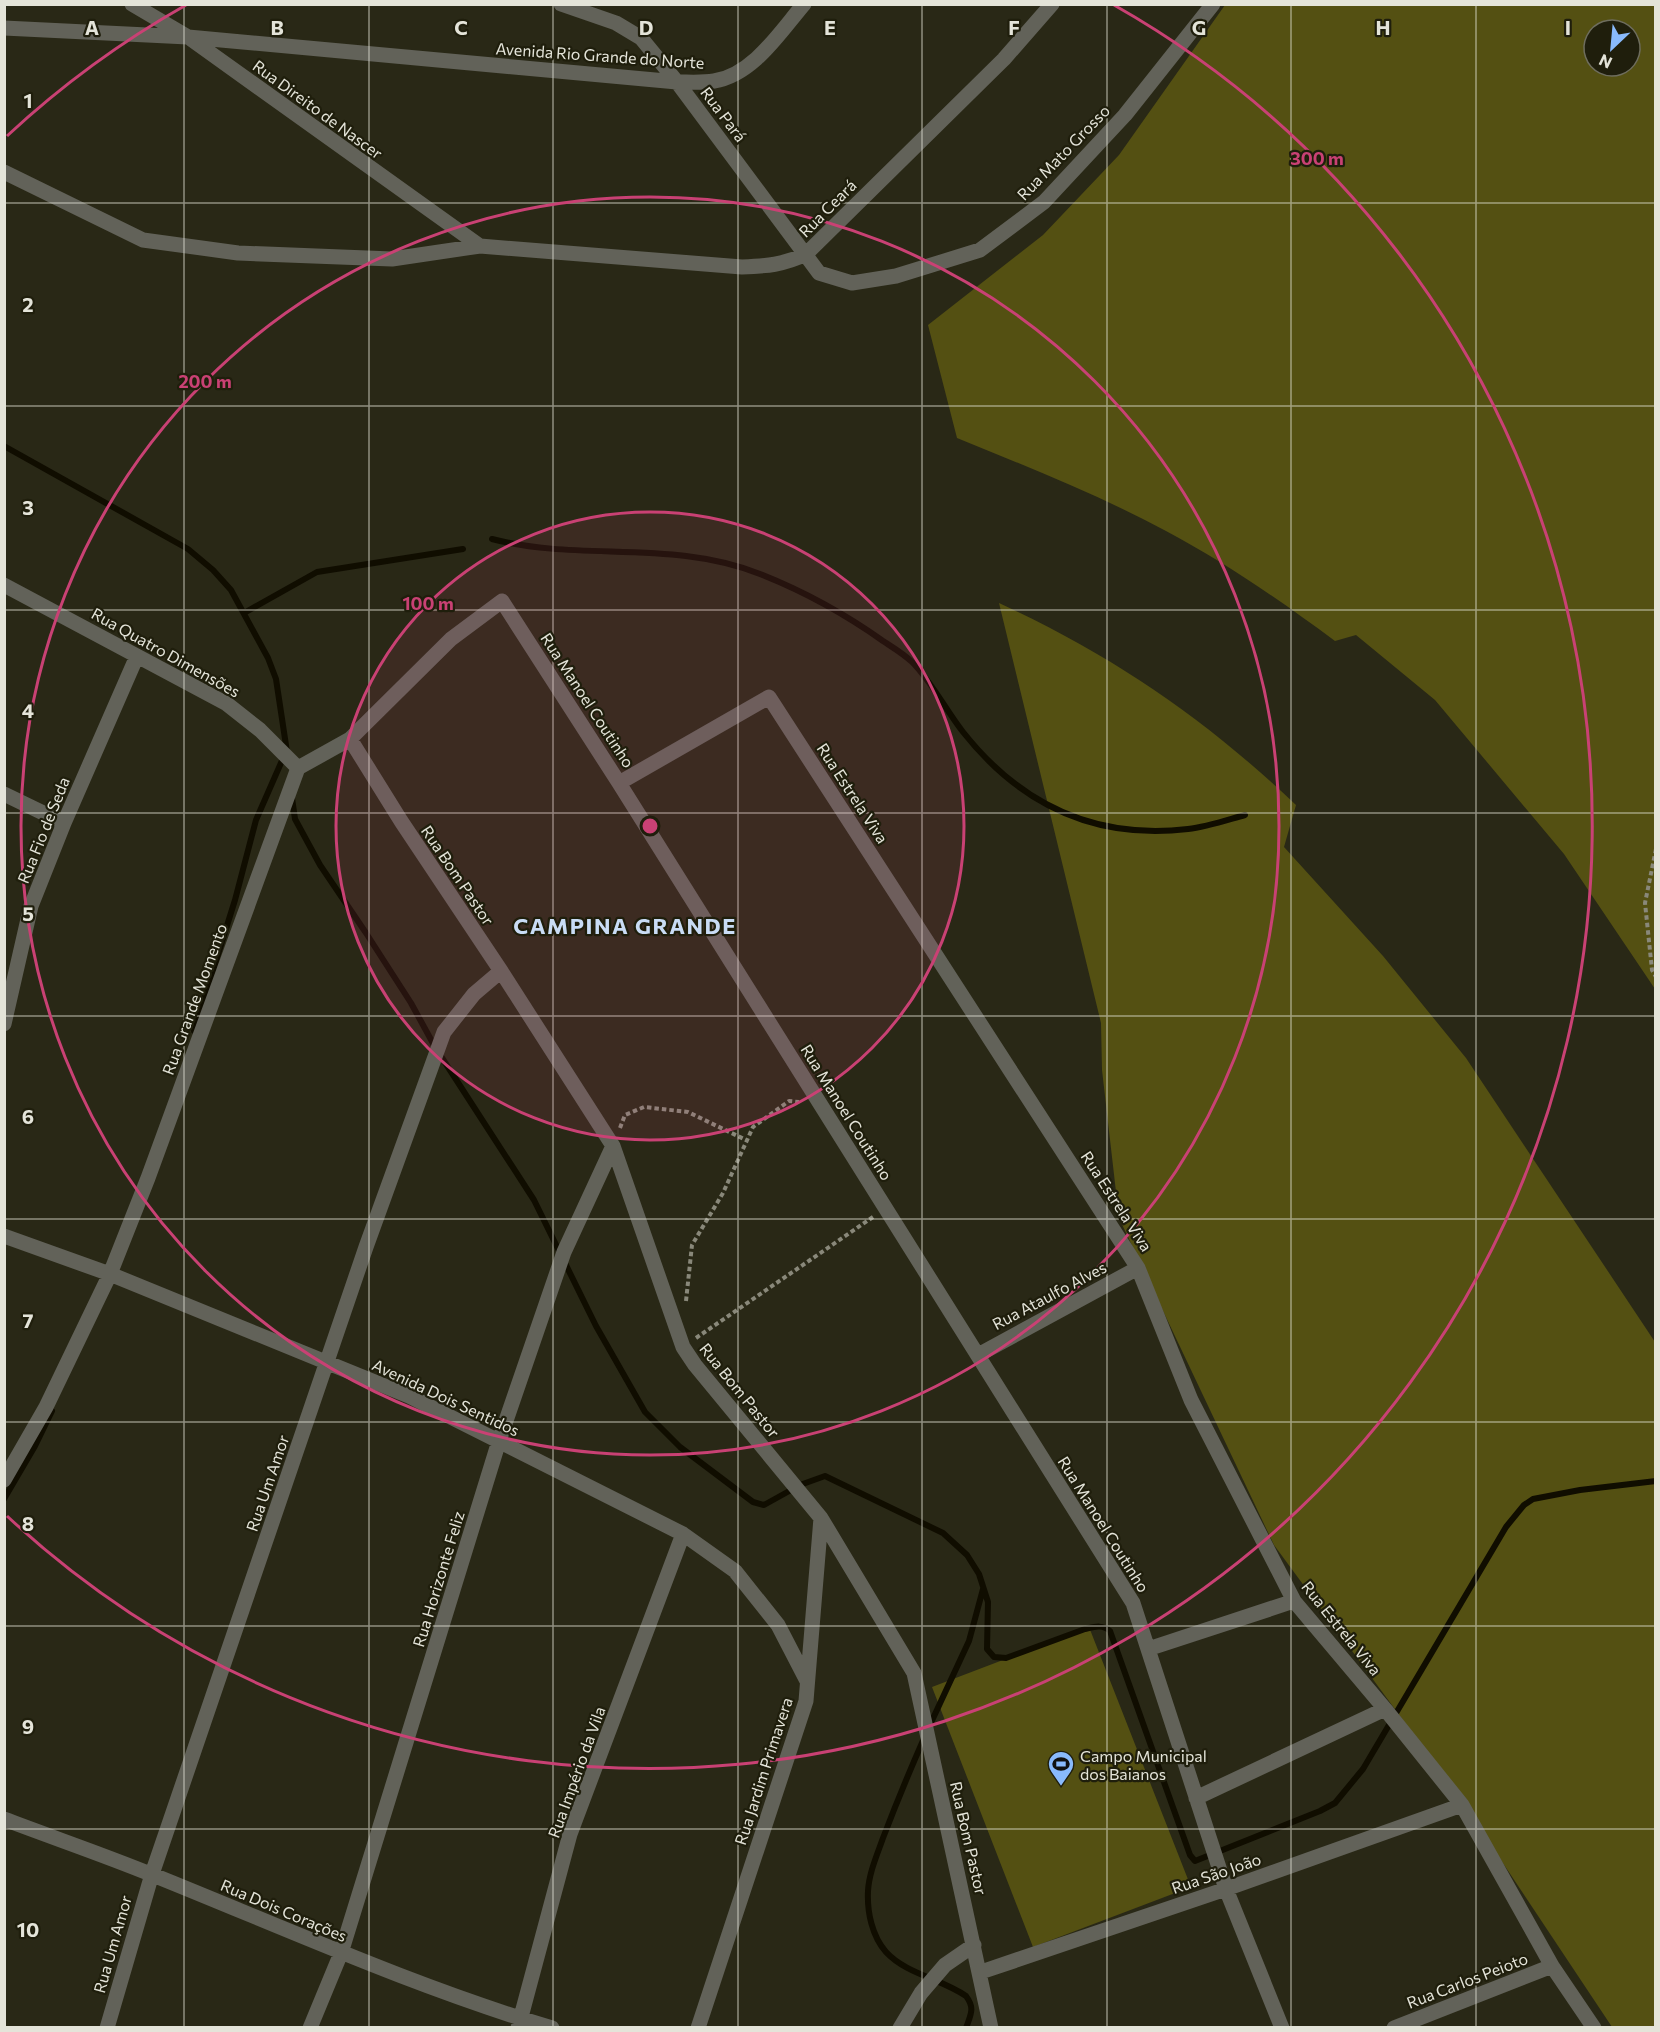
<svg xmlns="http://www.w3.org/2000/svg" width="1660" height="2032" font-family="Commissioner,sans-serif">
<style>
.green{fill:#545012;fill-rule:evenodd}
.lines{fill:none;stroke-linecap:round;stroke-linejoin:round}
.stream{stroke:#100d00;stroke-width:6}
.path{stroke:#89887a;stroke-width:4;stroke-dasharray:4.5 3;stroke-linecap:butt}
.minor{stroke:#626259;stroke-width:15}
.grid{fill:none;stroke:#e4e4d9;stroke-width:1.5;stroke-opacity:0.55}
.ring{fill:none;stroke:#c94174;stroke-width:3}
.labels{text-anchor:middle;dominant-baseline:central;stroke-width:4.5;stroke-linejoin:round;paint-order:stroke}
.street-label{font-size:16px;fill:#e4e4d9;stroke:#1f1e0c}
.poi-label{font-size:16px;fill:#e4e4d9;stroke:#1f1e0c;text-anchor:start}
.district-label{font-size:22px;font-weight:bold;letter-spacing:1.5px;fill:#c9dcf5;stroke:#1f1e0c}
.grid-label{font-size:20px;text-anchor:middle;font-weight:bold;fill:#e4e4d9;stroke:#1f1e0c;stroke-width:4.5;stroke-linejoin:round;paint-order:stroke}
.centre{fill:#c94174;stroke:#1f1e0c;stroke-width:3}
.ring-label{font-size:18px;text-anchor:middle;font-weight:bold;fill:#c94174;stroke:#1f1e0c;stroke-width:4.5;stroke-linejoin:round;paint-order:stroke}
</style>
<rect width="100%" height="100%" fill="#292816"/>
<path class="green" d="M1225,5H1655V989L1564,854L1435,700L1356,635L1335,641C1281,601 1226,563 1166,531C1099,495 1028,467 957,438L928,325L1043,235L1119,155ZM1594,30H1630V66H1594Z
M999,603C1115,657 1203,717 1296,805L1284,847L1383,956L1466,1058L1655,1342V2027H1612L1453,1788L1274,1545L1119,1218L1102,1070L1101,1023Z
M1089,1627L1191,1887L1033,1947L932,1687Z"/>
<g class="lines">
<path class="stream" d="M4,446L188,549L213,570L231,590L268,658L276,679L287,752
M492,539C580,562 673,539 760,574C803,591 845,614 883,641C892,647 904,654 912,662C932,682 945,709 963,732C1020,804 1094,840 1188,829C1207,827 1227,820 1245,815
M244,613L317,572L463,549
M292,798L295,819L320,865L366,933L411,1003L435,1047L534,1200L596,1326L645,1412L680,1447L753,1502L764,1505L800,1485L825,1476L943,1533L967,1555L979,1574L988,1602L987,1649L994,1657L1006,1658L1085,1629C1094,1627 1102,1624 1110,1631L1190,1855L1195,1861L1320,1811L1335,1803L1363,1769L1506,1527L1524,1505L1533,1499L1580,1490L1656,1481
M194,1031L235,900L256,820L284,756
M4,1499L35,1446L52,1411
M929,1727L969,1641L983,1589
M925,1736C910,1770 896,1804 883,1838C877,1855 869,1873 868,1891C867,1912 872,1936 886,1952C906,1974 942,1979 966,1996C975,2008 971,2014 966,2028"/>
<path class="path" d="M1656,849L1645,903L1652,970L1656,977
M620,1128L625,1115L644,1107L688,1112L746,1140
M686,1301L692,1245L723,1193L753,1127L789,1101L799,1102
M696,1338L873,1217"/>
<path class="minor" d="M132,4L188,37L480,246
M561,4L616,23L641,38L677,82L819,273L852,283L896,276L980,250L1044,202L1125,115L1213,4
M4,28L188,37L677,82C689,82 702,83 714,81C753,75 780,32 804,4
M4,172L143,240L238,253L392,259L480,246L742,267C767,266 783,265 806,254L1004,59L1052,4
M4,585L227,704L260,730L298,768
M350,739L401,821L501,971L613,1146L683,1347L695,1365L821,1518L914,1673L991,2028
M619,783L769,697L1138,1268L1191,1400L1294,1601L1385,1709L1462,1805L1552,1966L1594,2028
M4,794L64,823
M4,1024L31,906L64,823L137,656
M4,1236L110,1274L409,1396L683,1534L735,1571L778,1625L807,1681
M978,1355L1138,1268
M4,1480L46,1407L110,1274L148,1178L298,768L350,739L451,639L502,601L619,783L1133,1603L1226,1889L1282,2028
M1148,1649L1294,1601
M1196,1798L1385,1709
M4,1819C54,1838 104,1855 153,1875C285,1928 415,1987 552,2028
M981,1972L1226,1889L1462,1805
M107,2028L152,1874L366,1247L444,1032L474,994L501,971
M310,2028L341,1953L499,1441L564,1252L613,1146
M518,2028L570,1834L683,1534
M698,2028L806,1701L821,1518
M900,2028L921,1993L945,1965L974,1945
M1394,2028L1552,1966"/>
</g>
<path class="grid" d="M184,4V2028M369,4V2028M553,4V2028M738,4V2028M922,4V2028M1107,4V2028M1291,4V2028M1476,4V2028M4,203H1656M4,406H1656M4,610H1656M4,813H1656M4,1016H1656M4,1219H1656M4,1422H1656M4,1626H1656M4,1829H1656"/>
<circle cx="650" cy="826" r="314" fill="#c94174" fill-opacity=".12"/>
<g class="ring">
<circle cx="650" cy="826" r="314"/>
<circle cx="650" cy="826" r="629"/>
<path d="M7 136A943 943 0 0 1 186 5M1114 5A943 943 0 1 1 7 1516"/>
</g>
<defs>
<g id="stadium-pin" transform="scale(1.35)"><path d="M0 17L-7.5 6A9.5 9.5 0 1 1 7.5 6Z" fill="#89bafc" stroke="#1f1e0c"/><path d="M0-5a6.5 5 0 1 0 0 10a6.5 5 0 1 0 0-10ZM-3.5-1.8h7v3.6h-7Z" fill="#111"/></g>
</defs>
<g fill-rule="evenodd">
<use href="#stadium-pin" x="1061" y="1764"/>
</g>
<g class="labels">
<g class="street-label">
<text transform="translate(600 55) rotate(4)">Avenida Rio Grande do Norte</text>
<text transform="translate(318 109) rotate(36)">Rua Direito de Nascer</text>
<text transform="translate(724 114) rotate(53)">Rua Pará</text>
<text transform="translate(1063 152) rotate(-46)">Rua Mato Grosso</text>
<text transform="translate(827 208) rotate(-45)">Rua Ceará</text>
<text transform="translate(166 652) rotate(29)">Rua Quatro Dimensões</text>
<text transform="translate(588 700) rotate(57)">Rua Manoel Coutinho</text>
<text transform="translate(853 793) rotate(57)">Rua Estrela Viva</text>
<text transform="translate(43 830) rotate(-68)">Rua Fio de Seda</text>
<text transform="translate(458 875) rotate(56)">Rua Bom Pastor</text>
<text transform="translate(194 999) rotate(-70)">Rua Grande Momento</text>
<text transform="translate(847 1112) rotate(58)">Rua Manoel Coutinho</text>
<text transform="translate(1117 1201) rotate(57)">Rua Estrela Viva</text>
<text transform="translate(1049 1295) rotate(-28)">Rua Ataulfo Alves</text>
<text transform="translate(740 1390) rotate(51)">Rua Bom Pastor</text>
<text transform="translate(446 1397) rotate(25)">Avenida Dois Sentidos</text>
<text transform="translate(267 1483) rotate(-71)">Rua Um Amor</text>
<text transform="translate(1104 1524) rotate(58)">Rua Manoel Coutinho</text>
<text transform="translate(438 1579) rotate(-73)">Rua Horizonte Feliz</text>
<text transform="translate(1342 1628) rotate(51)">Rua Estrela Viva</text>
<text transform="translate(763 1771) rotate(-72)">Rua Jardim Primavera</text>
<text transform="translate(576 1772) rotate(-70)">Rua Império da Vila</text>
<text transform="translate(969 1838) rotate(77)">Rua Bom Pastor</text>
<text transform="translate(1216 1873) rotate(-19)">Rua São João</text>
<text transform="translate(284 1910) rotate(23)">Rua Dois Corações</text>
<text transform="translate(112 1944) rotate(-74)">Rua Um Amor</text>
<text transform="translate(1467 1980) rotate(-21)">Rua Carlos Peioto</text>
</g>
<g class="poi-label">
<text x="1080" y="1755">Campo Municipal<tspan x="1080" dy="18">dos Baianos</tspan></text>
</g>
<g class="district-label">
<text x="625" y="925">CAMPINA GRANDE</text>
</g>
</g>
<g class="grid-label">
<text x="92" y="35">A</text>
<text x="277" y="35">B</text>
<text x="461" y="35">C</text>
<text x="646" y="35">D</text>
<text x="830" y="35">E</text>
<text x="1014" y="35">F</text>
<text x="1199" y="35">G</text>
<text x="1383" y="35">H</text>
<text x="1568" y="35">I</text>
<text x="28" y="108">1</text>
<text x="28" y="312">2</text>
<text x="28" y="515">3</text>
<text x="28" y="718">4</text>
<text x="28" y="921">5</text>
<text x="28" y="1124">6</text>
<text x="28" y="1328">7</text>
<text x="28" y="1531">8</text>
<text x="28" y="1734">9</text>
<text x="28" y="1937">10</text>
</g>
<circle cx="650" cy="826" r="9" class="centre"/>
<g class="ring-label">
<text x="1317" y="165">300 m</text>
<text x="205" y="388">200 m</text>
<text x="428" y="610">100 m</text>
</g>
<rect width="1660" height="2032" fill="none" stroke="#e4e4d9" stroke-width="12"/>
<g transform="translate(1612 48) rotate(206)"><circle r="28" fill="#1f1e0c" stroke="#6e6d5e" stroke-width="1.5"/>
<path d="M0-4.5L10 22L0 15L-10 22Z" fill="#89bafc"/>
<text y="-9" font-size="16" font-weight="bold" text-anchor="middle" fill="#e4e4d9">N</text>
</g>
</svg>
